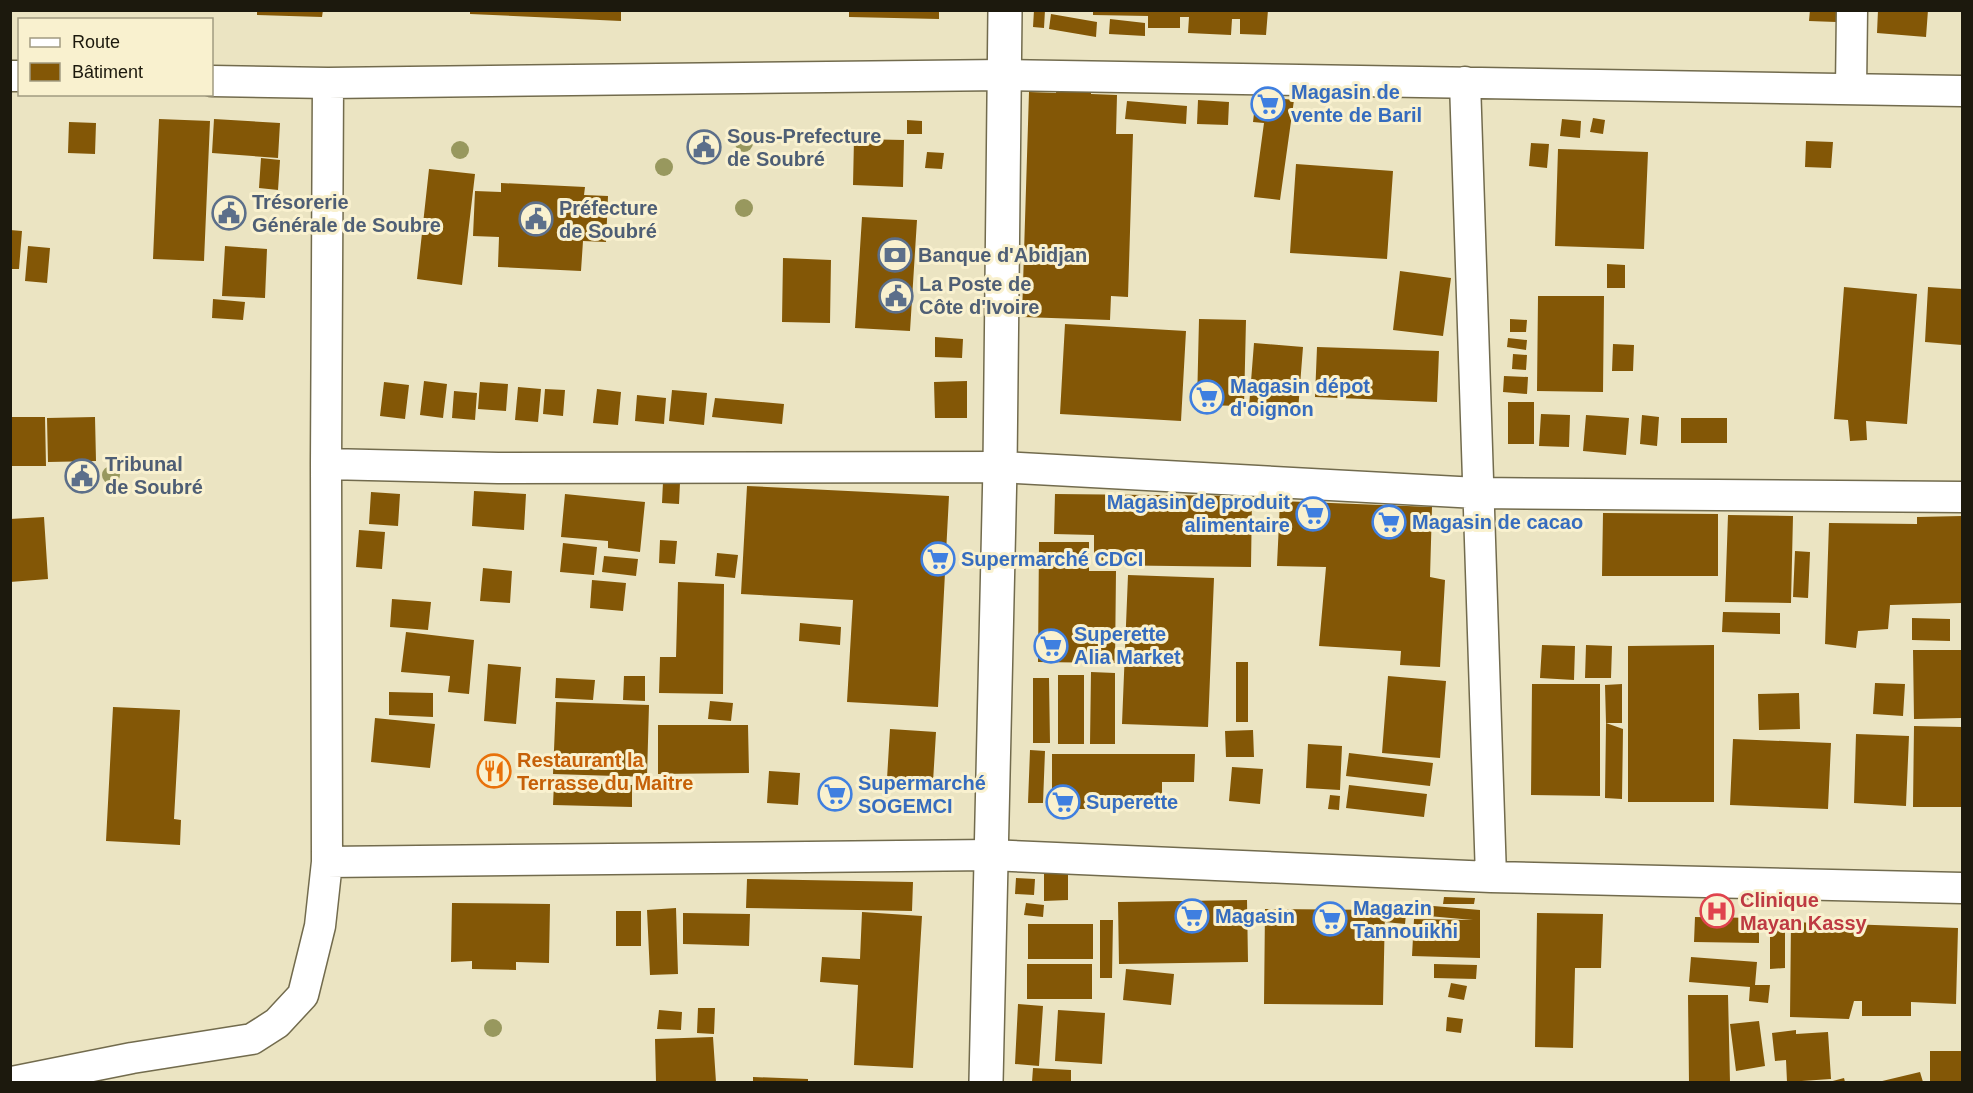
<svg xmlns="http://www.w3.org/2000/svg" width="1973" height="1093" font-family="Arial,sans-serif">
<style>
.building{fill:#835706}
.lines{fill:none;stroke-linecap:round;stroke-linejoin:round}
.minor-casing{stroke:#726b4d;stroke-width:33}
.tertiary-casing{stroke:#726b4d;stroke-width:36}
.minor{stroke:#fff;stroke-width:30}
.tertiary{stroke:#fff;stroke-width:33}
.tree{fill:#98985e}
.labels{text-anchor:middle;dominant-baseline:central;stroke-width:6;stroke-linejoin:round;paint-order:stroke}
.shop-label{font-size:20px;font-weight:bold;fill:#366cbe;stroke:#f9f1cf;text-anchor:start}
.service-label{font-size:20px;font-weight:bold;fill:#4e5e75;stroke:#f9f1cf;text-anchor:start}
.food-label{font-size:20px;font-weight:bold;fill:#c56008;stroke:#f9f1cf;text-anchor:start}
.health-label{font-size:20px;font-weight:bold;fill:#be3a42;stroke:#f9f1cf;text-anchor:start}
</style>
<rect width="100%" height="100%" fill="#ebe4c2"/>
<path class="building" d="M257,10H323L322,17L257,15Z
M470,10H621V21L470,14Z
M849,10H939V19L849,17Z
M1034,10H1045L1044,28L1033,27Z
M1093,10H1268L1266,35L1240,34V19H1232L1231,35L1188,33L1189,17H1180V28H1148V16L1093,15Z
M1810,10H1836V22L1809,21Z
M1878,10H1928L1926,37L1877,33Z
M1051,14L1097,22L1096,37L1049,29Z
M1110,19L1145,23V36L1109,34Z
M1057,83L1091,84V94L1117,95L1116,134H1133L1128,297L1111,296L1110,320L1022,317L1029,92L1056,93Z
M1256,96L1294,100L1280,200L1254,197L1264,123L1253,122Z
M1198,100L1229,102L1228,125L1197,124Z
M1127,101L1187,106L1186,124L1125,119Z
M1593,118L1605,120L1603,134L1590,132Z
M159,119L210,121L204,261L153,259Z
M214,119L280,123L278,158L212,153Z
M1562,119L1581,121L1580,138L1560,136Z
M907,120L922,121V134H907Z
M69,122L96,123L95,154L68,153Z
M854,139L904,140L903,187L853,185Z
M1806,141L1833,142L1831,168L1805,167Z
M1531,143L1549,144L1547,168L1529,166Z
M1558,149L1648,152L1644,249L1555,246Z
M927,152L944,153L942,169L925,168Z
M261,158L280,160L278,190L259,188Z
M1296,164L1393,171L1387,259L1290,253Z
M429,169L475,174L462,285L417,279Z
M501,183L585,187L584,195L608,196L606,242L583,241L581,271L498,267L499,237L473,236L475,191L501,192Z
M862,217L917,220L910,331L855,328Z
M10,230L22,231L19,269H10Z
M28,246L50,248L47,283L25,281Z
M225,246L267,249L265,298L222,296Z
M783,258L831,260L830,323L782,322Z
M1607,264L1625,265V288H1607Z
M1400,271L1451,278L1443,336L1393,330Z
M1844,287L1917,294L1907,424L1866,421L1867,440L1850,441L1848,420L1834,419Z
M1928,287L1962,289V345L1925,342Z
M1538,296H1604L1603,392L1537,391Z
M213,299L245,302L243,320L212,318Z
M1199,319L1246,320L1244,406L1197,405Z
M1510,319L1527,320L1526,332H1510Z
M1065,324L1186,331L1181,421L1060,414Z
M935,337L963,339L962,358L935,357Z
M1508,338L1527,340L1526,350L1507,347Z
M1254,343L1303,347L1298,411L1249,407Z
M1613,344L1634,345L1633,371H1612Z
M1317,347L1439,351L1437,402L1315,397Z
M1513,354L1527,355L1526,370L1512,369Z
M1504,376L1528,377L1527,394L1503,392Z
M424,381L447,384L443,418L420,415Z
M967,381V418H935L934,382Z
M384,382L409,385L405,419L380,416Z
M480,382L508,384L506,411L478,409Z
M518,387L541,389L538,422L515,420Z
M545,389L565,390L563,416L543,414Z
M597,389L621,392L618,425L593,423Z
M672,390L707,393L704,425L669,421Z
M454,391L477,393L475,420L452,418Z
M637,395L666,398L664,424L635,421Z
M715,398L784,404L782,424L712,417Z
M1508,402H1534V444H1508Z
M1541,414L1570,415L1569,447L1539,446Z
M1586,415L1629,418L1626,455L1583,451Z
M1642,415L1659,417L1657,446L1640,444Z
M10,417H45L46,466H10Z
M95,417L96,461L48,462L47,418Z
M1681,418H1727V443H1681Z
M663,482L680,483L679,504L662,503Z
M747,486L949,496L938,707L847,702L853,600L741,594Z
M474,491L526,494L524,530L472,526Z
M371,492L400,494L398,526L369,524Z
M565,494L645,502L640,552L608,548V541L561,537Z
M1055,494L1252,496L1251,567L1094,565V535L1054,534Z
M1280,501L1432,507L1430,577L1445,580L1440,667L1400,665L1401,651L1319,646L1326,567L1277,566Z
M1603,513L1718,514V576H1602Z
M1728,515L1793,516L1791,603L1725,602Z
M1962,516V603L1890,605L1888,629L1858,631L1856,648L1825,644L1829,523L1917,524V517Z
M44,517L48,579L10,582V519Z
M359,530L385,532L382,569L356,567Z
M660,540L677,541L675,564L659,563Z
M1039,542H1089V571H1116L1115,663L1038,662Z
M563,543L597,547L594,575L560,572Z
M1795,551L1810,552L1808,598L1793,597Z
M717,553L738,555L735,578L715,576Z
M604,556L638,559L636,576L602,572Z
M483,568L512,571L510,603L480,601Z
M1128,575L1214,578L1208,727L1122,724Z
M592,580L626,583L623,611L590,608Z
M678,582L724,584L723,694L659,693L660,657H676Z
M392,599L431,602L428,630L390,627Z
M1723,612L1780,613V634L1722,632Z
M1912,618L1950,619V641L1912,640Z
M800,623L841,627L840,645L799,641Z
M406,632L474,640L469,694L448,692L450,676L401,672Z
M1542,645L1575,646L1574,680L1540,678Z
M1586,645L1612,646L1611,678H1585Z
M1714,645V802H1628V646Z
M1913,650H1962V718L1914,719Z
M1236,662H1248V722H1236Z
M488,664L521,667L516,724L484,721Z
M1091,672L1115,673V744H1090Z
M1058,675H1084V744H1058Z
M624,676H645V701L623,700Z
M1388,676L1446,681L1440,758L1382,753Z
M556,678L595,680L593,700L555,698Z
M1033,678H1049L1050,743H1033Z
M1875,683L1905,684L1903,716L1873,714Z
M1532,684H1600V796L1531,795Z
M1622,684V723H1606L1605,685Z
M389,692L433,693V717L389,715Z
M1799,693L1800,729L1759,730L1758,694Z
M710,701L733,703L731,721L708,719Z
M556,702L649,705L647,777L553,774Z
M113,707L180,710L174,819L181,820L180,845L106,841Z
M375,718L435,724L430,768L371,762Z
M1606,723L1623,729L1622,799L1605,798Z
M658,725H748L749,773L658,774Z
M1914,726L1962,727V807H1913Z
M890,729L936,732L933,782L887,779Z
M1253,730L1254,757H1226L1225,731Z
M1856,734L1909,736L1906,806L1854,803Z
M1733,739L1831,743L1828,809L1730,805Z
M1308,744L1342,746L1340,790L1306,788Z
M1030,750L1045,751L1043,803H1028Z
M1349,753L1433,763L1430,786L1346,776Z
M1052,754H1195L1194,782H1162V809H1052Z
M1232,767L1263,769L1260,804L1229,801Z
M769,771L800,773L798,805L767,803Z
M554,782L632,785V807L553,805Z
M1349,785L1427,794L1424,817L1346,808Z
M1330,795L1340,796L1339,810L1328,809Z
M1068,873V900L1044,901V874Z
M1016,878L1035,879L1034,895L1015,894Z
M747,879L913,882L912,911L746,908Z
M1444,897L1475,898L1474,904H1443Z
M1247,900L1248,962L1119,964L1118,902Z
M1387,902L1480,910V958L1412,956L1414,919L1473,920L1406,914L1405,924L1385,922Z
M452,903L550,904L549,963L516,962V970L472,969V961L451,962Z
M1026,903L1044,905L1043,917L1024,915Z
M676,908L678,974L650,975L647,910Z
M1265,909L1385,910L1383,1005L1264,1004Z
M616,911H641V946H616Z
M862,912L922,916L913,1068L854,1065L858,985L820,982L822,957L860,959Z
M683,913L750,914L749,946L683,944Z
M1537,913L1603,914L1601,968H1575L1573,1048L1535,1047Z
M1695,917L1759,918V943L1694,942Z
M1100,920H1113L1112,978H1100Z
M1791,922L1958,928L1956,1004L1911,1002V1016H1862V1001H1854L1849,1019L1790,1017Z
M1770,923H1785V968L1770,969Z
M1028,924H1093V959H1028Z
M1691,957L1757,962L1755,985H1770L1768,1003L1749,1001L1750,987L1689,982Z
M1027,964H1092V999H1027Z
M1434,964L1477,965L1476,979L1434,978Z
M1126,969L1174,974L1171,1005L1123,1000Z
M1451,983L1467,986L1464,1000L1448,997Z
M1688,995H1728L1730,1082H1689Z
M1018,1004L1043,1006L1039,1066L1015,1064Z
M698,1008H715L714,1034L697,1033Z
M659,1010L682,1012L681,1030L657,1029Z
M1058,1010L1105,1013L1102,1064L1055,1061Z
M1447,1017L1463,1019L1461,1033L1446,1031Z
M1759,1021L1765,1066L1736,1071L1730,1024Z
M1796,1030V1034L1828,1032L1831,1079L1787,1082L1786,1060L1775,1061L1772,1033Z
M713,1037L716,1082H656L655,1039Z
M1930,1051H1962V1082H1930Z
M1033,1068L1071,1070V1082H1032Z
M1920,1072L1923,1082H1878Z
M753,1077L808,1079V1082H753Z
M1844,1078L1845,1082H1829Z"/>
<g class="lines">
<g class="minor-casing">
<path id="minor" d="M10,76H20
M212,81L328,83L1003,75L1962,91
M1465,82L1491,877
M1851,89L1852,10
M326,464L498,468L1000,467L1477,493L1962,497
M327,862L990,855L1491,877L1962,888
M12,1082L132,1058L252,1039L277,1023L303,995L320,926L327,862L326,464L328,83"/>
</g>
<g class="tertiary-casing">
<path id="tertiary" d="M986,1082L1000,467L1005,10"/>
</g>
<use href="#minor" class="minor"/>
<use href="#tertiary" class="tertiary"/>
</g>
<g class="tree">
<circle cx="744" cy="143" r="9"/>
<circle cx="460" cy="150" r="9"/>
<circle cx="664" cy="167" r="9"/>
<circle cx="744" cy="208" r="9"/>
<circle cx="111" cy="475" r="9"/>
<circle cx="493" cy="1028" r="9"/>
</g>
<defs>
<g id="supermarket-ring" transform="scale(1.725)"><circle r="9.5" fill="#f9f1cf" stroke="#3f7fe0" stroke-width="1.5"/><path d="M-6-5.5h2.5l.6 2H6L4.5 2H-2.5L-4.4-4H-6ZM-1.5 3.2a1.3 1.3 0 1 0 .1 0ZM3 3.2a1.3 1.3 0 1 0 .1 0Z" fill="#3f7fe0"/></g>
<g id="civic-ring" transform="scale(1.725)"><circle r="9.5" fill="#f9f1cf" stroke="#5c6f8a" stroke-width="1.5"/><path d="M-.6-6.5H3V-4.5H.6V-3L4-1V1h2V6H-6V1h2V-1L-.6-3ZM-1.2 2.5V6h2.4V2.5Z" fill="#5c6f8a"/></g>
<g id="bank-ring" transform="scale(1.725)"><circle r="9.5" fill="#f9f1cf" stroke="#5c6f8a" stroke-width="1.5"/><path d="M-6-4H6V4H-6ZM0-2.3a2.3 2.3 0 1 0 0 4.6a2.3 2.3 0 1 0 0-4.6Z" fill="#5c6f8a"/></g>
<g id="restaurant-ring" transform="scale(1.725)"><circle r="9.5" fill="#f9f1cf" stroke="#e8710a" stroke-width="1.5"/><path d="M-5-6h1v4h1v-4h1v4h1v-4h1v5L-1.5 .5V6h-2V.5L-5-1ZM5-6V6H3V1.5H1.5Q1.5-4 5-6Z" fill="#e8710a"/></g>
<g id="hospital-ring" transform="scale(1.725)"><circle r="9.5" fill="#f9f1cf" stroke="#e0444e" stroke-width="1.5"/><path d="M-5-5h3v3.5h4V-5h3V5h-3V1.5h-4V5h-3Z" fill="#e0444e"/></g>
</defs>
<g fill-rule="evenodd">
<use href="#supermarket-ring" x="1268" y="104"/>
<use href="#civic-ring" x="704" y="147"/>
<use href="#civic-ring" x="229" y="213"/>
<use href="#civic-ring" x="536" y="219"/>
<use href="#bank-ring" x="895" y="255"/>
<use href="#civic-ring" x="896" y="296"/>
<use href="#supermarket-ring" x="1207" y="397"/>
<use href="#civic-ring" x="82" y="476"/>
<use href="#supermarket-ring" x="1313" y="514"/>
<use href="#supermarket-ring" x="1389" y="522"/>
<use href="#supermarket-ring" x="938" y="559"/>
<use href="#supermarket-ring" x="1051" y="646"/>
<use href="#restaurant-ring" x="494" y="771"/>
<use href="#supermarket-ring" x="835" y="794"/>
<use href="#supermarket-ring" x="1063" y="802"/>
<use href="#hospital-ring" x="1717" y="911"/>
<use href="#supermarket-ring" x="1192" y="916"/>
<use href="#supermarket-ring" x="1330" y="919"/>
</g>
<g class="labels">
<g class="shop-label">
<text x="1291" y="92">Magasin de<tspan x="1291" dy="23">vente de Baril</tspan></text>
<text x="1230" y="386">Magasin dépot<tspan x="1230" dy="23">d'oignon</tspan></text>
<text x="1290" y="502" text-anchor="end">Magasin de produit<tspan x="1290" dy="23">alimentaire</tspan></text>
<text x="1412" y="522">Magasin de cacao</text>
<text x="961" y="559">Supermarché CDCI</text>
<text x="1074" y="634">Superette<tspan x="1074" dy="23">Alia Market</tspan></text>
<text x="858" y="783">Supermarché<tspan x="858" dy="23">SOGEMCI</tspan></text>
<text x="1086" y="802">Superette</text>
<text x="1353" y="908">Magazin<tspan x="1353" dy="23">Tannouikhi</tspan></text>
<text x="1215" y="916">Magasin</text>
</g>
<g class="service-label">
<text x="727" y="136">Sous-Prefecture<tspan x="727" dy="23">de Soubré</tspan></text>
<text x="252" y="202">Trésorerie<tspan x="252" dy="23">Générale de Soubre</tspan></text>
<text x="559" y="208">Préfecture<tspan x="559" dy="23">de Soubré</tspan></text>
<text x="918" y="255">Banque d'Abidjan</text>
<text x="919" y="284">La Poste de<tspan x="919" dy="23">Côte d'Ivoire</tspan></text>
<text x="105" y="464">Tribunal<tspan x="105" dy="23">de Soubré</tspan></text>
</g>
<g class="food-label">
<text x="517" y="760">Restaurant la<tspan x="517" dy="23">Terrasse du Maitre</tspan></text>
</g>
<g class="health-label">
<text x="1740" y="900">Clinique<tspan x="1740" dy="23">Mayan Kassy</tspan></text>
</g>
</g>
<rect width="1973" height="1093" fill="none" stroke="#1c190d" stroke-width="24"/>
<rect x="18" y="18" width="195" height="78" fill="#f9f1cf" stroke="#a19b81" stroke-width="1.5"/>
<rect x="30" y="38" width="30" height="9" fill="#ffffff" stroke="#a19b81" stroke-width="1.5"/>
<text x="72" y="48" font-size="18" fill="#1c190d">Route</text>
<rect x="30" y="63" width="30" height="18" fill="#835706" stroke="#a19b81" stroke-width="1.5"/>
<text x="72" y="78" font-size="18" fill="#1c190d">Bâtiment</text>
</svg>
